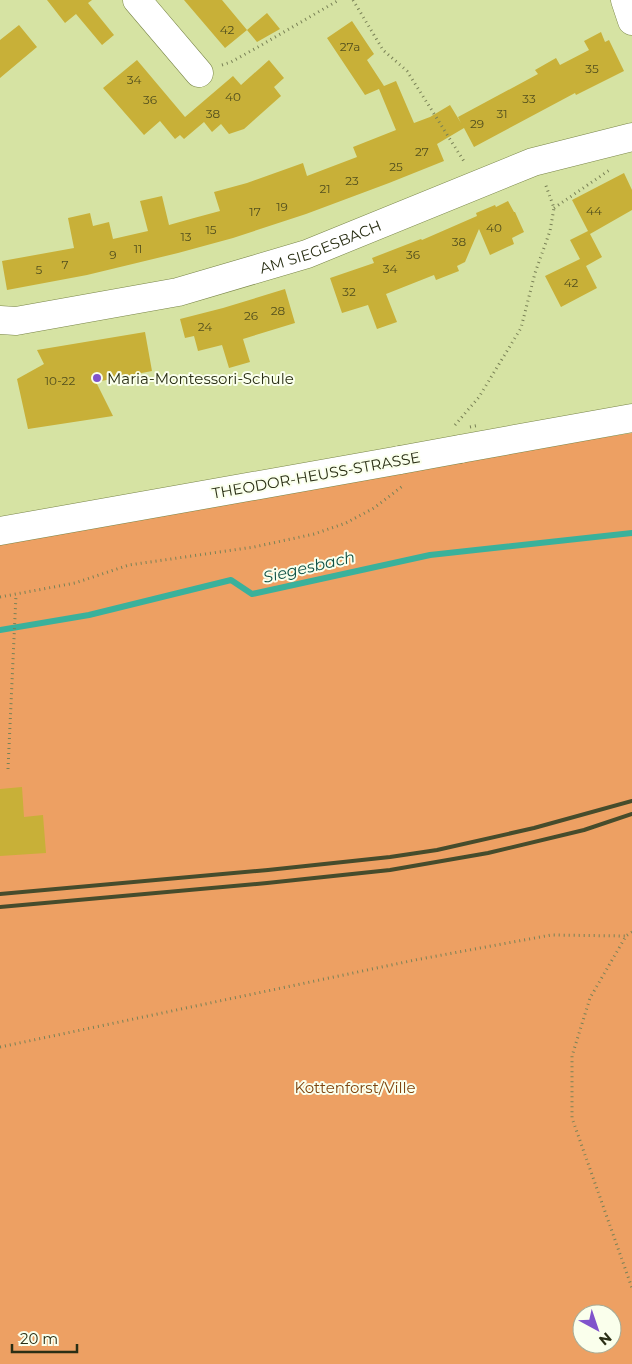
<svg xmlns="http://www.w3.org/2000/svg" width="632" height="1364" font-family="Montserrat,sans-serif">
<style>
.green{fill:#eda063;fill-rule:evenodd}
.lines{fill:none;stroke-linecap:round;stroke-linejoin:round}
.stream{stroke:#3ab19b;stroke-width:6}
.building{fill:#c8b038}
.minor-casing{stroke:#798548;stroke-width:29}
.major-casing{stroke:#798548;stroke-width:29}
.path{stroke:#798156;stroke-width:3;stroke-dasharray:1 4;stroke-linecap:butt}
.minor{stroke:#fff;stroke-width:28}
.major{stroke:#fff;stroke-width:28}
.rail{stroke:#464c2c;stroke-width:4}
.major-bridge-casing{stroke:#798548;stroke-width:29;stroke-linecap:butt}
.path-bridge{stroke:#798156;stroke-width:3;stroke-dasharray:1 4;stroke-linecap:butt}
.major-bridge{stroke:#fff;stroke-width:28}
.poi-dot{fill:#8053cb;stroke:#faffec;stroke-width:2}
.labels{text-anchor:middle;dominant-baseline:central;stroke-width:4;stroke-linejoin:round;paint-order:stroke}
.number-label{font-size:12px;fill:#524f1e}
.street-label{font-size:15px;fill:#2a2f15;stroke:#faffec}
.poi-label{font-size:15px;fill:#2a2f15;stroke:#faffec;text-anchor:start}
.park-label{font-size:15px;fill:#7e450f;stroke:#faffec}
.water-label{font-size:16px;font-style:italic;fill:#0f5246;stroke:#faffec}
</style>
<rect width="100%" height="100%" fill="#d6e3a3"/>
<path class="green" d="M632,433V1364H0V531ZM582,1314H612V1344H582Z"/>
<g class="lines">
<path class="stream" d="M0,630L89,615L231,580L252,594L430,555L632,533"/>
</g>
<path class="building" d="M47,0H92L88,3L114,35L102,45L76,14L65,23Z
M184,0H222L247,30L267,13L280,29L257,42L247,30L225,48Z
M352,21L374,54L367,60L384,86L396,81L414,123L430,117L450,105L461,123L458,117L538,74L535,70L556,58L560,65L589,50L584,41L601,32L605,42L609,40L624,71L576,95L575,93L474,147L464,128L437,144L444,161L389,183L306,214L233,238L178,253L87,275L7,290L2,261L74,248L68,218L90,213L93,226L109,222L113,239L148,231L140,201L162,196L169,225L194,218L220,211L214,192L247,183L303,163L307,176L357,157L353,147L396,130L379,89L365,95L327,38Z
M19,25L37,47L0,78V40Z
M137,60L185,117L233,76L241,85L269,60L284,78L274,87L281,96L244,129L229,134L221,124L212,132L204,122L184,139L180,135L175,139L160,121L144,135L103,88Z
M624,173L632,190V210L590,234L602,257L586,266L597,288L561,307L545,276L580,259L570,240L588,231L572,200Z
M508,201L514,212H515L524,232L512,238L514,244L490,255L479,229L465,262L457,266L459,271L436,280L434,275L386,294L397,322L377,329L368,305L342,313L330,278L374,263L372,258L421,239L422,240L477,216L476,213L495,205L496,207Z
M285,289L295,323L243,339L250,362L229,368L222,345L198,351L194,336L185,338L180,319L223,308Z
M145,332L152,371L96,382L113,416L28,429L17,379L44,364L37,350Z
M22,787L24,817L43,815L46,853L0,856V789Z"/>
<g class="lines">
<g class="minor-casing">
<g id="minor">
<path d="M137,0L199,73"/>
<path d="M625,0L632,21"/>
<path id="s1" d="M0,320L16,321L178,292L307,254L533,162L632,137"/>
</g>
</g>
<g class="major-casing">
<path id="major" d="M460,449L632,418
M0,531L400,460"/>
</g>
<path class="path" d="M353,0L383,50L407,71L465,163
M222,65L231,62L258,47L339,0
M554,208L611,169
M455,425L479,397L521,328L535,273L550,231L554,208L545,183
M0,597L75,583L129,565L254,547L314,534L346,523L374,508L404,485
M8,769L16,595
M632,932L626,936L590,998L572,1056V1118L632,1288
M0,1047L415,960L551,935L626,936"/>
<use href="#minor" class="minor"/>
<use href="#major" class="major"/>
<path class="rail" d="M0,894L268,870L390,857L437,850L534,828L632,801
M0,907L267,883L390,870L488,853L584,830L632,814"/>
<g class="major-bridge-casing">
<path id="major-bridge" d="M400,460L460,449"/>
</g>
<path class="path-bridge" d="M470,427L479,425"/>
<use href="#major-bridge" class="major-bridge"/>
</g>
<circle class="poi-dot" cx="97" cy="378" r="5"/>
<g class="labels">
<g class="number-label">
<text x="227" y="29">42</text>
<text x="350" y="46">27a</text>
<text x="592" y="68">35</text>
<text x="134" y="79">34</text>
<text x="233" y="96">40</text>
<text x="529" y="98">33</text>
<text x="150" y="99">36</text>
<text x="213" y="113">38</text>
<text x="502" y="113">31</text>
<text x="477" y="123">29</text>
<text x="422" y="151">27</text>
<text x="396" y="166">25</text>
<text x="352" y="180">23</text>
<text x="325" y="188">21</text>
<text x="282" y="206">19</text>
<text x="594" y="210">44</text>
<text x="255" y="211">17</text>
<text x="494" y="227">40</text>
<text x="211" y="229">15</text>
<text x="186" y="236">13</text>
<text x="459" y="241">38</text>
<text x="138" y="248">11</text>
<text x="113" y="254">9</text>
<text x="413" y="254">36</text>
<text x="65" y="264">7</text>
<text x="390" y="268">34</text>
<text x="39" y="269">5</text>
<text x="571" y="282">42</text>
<text x="349" y="291">32</text>
<text x="278" y="310">28</text>
<text x="251" y="315">26</text>
<text x="205" y="326">24</text>
<text x="60" y="380">10-22</text>
</g>
<g class="street-label">
<text stroke="none"><textPath href="#s1" startOffset="330">AM SIEGESBACH</textPath></text>
<text transform="translate(316 475) rotate(-10)">THEODOR-HEUSS-STRASSE</text>
</g>
<g class="poi-label">
<text x="107" y="378">Maria-Montessori-Schule</text>
</g>
<g class="park-label">
<text x="355" y="1087">Kottenforst/Ville</text>
</g>
<g class="water-label">
<text transform="translate(309 567) rotate(-13)">Siegesbach</text>
</g>
</g>
<g transform="translate(597 1329) rotate(140)"><circle r="24" fill="#faffec" stroke="#a7ac96"/>
<path d="M0-4L9 19L0 12L-9 19Z" fill="#8053cb"/>
<text y="-8" font-size="14" font-weight="bold" text-anchor="middle" fill="#2a2f15">N</text>
</g>
<path d="M12 1344v8h65v-8" fill="none" stroke="#2a2f15" stroke-width="2.5"/>
<text x="20" y="1344" font-size="15" fill="#2a2f15" stroke="#faffec" stroke-width="4" paint-order="stroke">20 m</text>
</svg>
